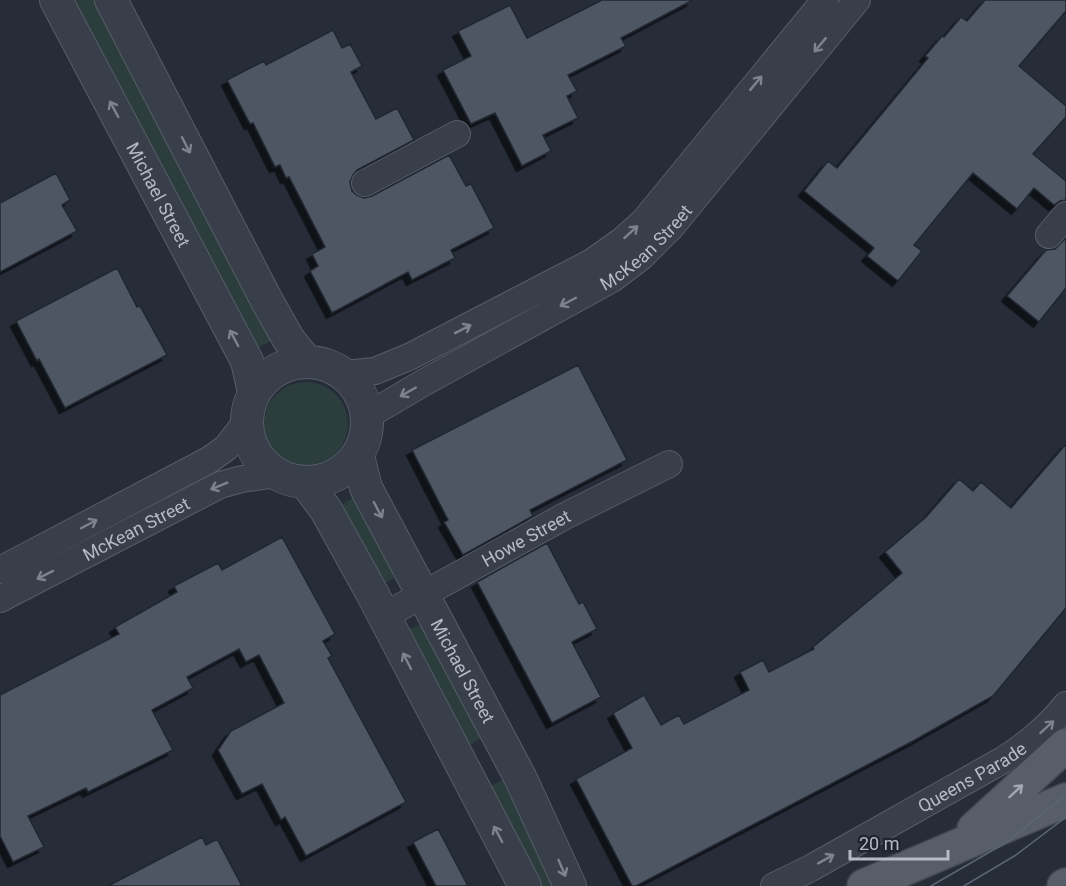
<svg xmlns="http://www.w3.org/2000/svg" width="1066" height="886" font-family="Roboto,sans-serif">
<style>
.green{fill:#2c3d3e}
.building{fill:#4f5764;stroke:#202630;stroke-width:1.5;filter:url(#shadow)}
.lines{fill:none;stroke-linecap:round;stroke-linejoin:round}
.minor-casing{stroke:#575d67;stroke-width:28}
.tertiary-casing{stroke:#575d67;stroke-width:34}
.primary-casing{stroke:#424852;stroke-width:36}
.minor{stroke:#393f4a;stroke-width:26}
.tertiary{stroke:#393f4a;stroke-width:32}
.primary{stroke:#585e69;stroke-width:33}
.tram{stroke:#5e6572;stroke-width:1.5}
.oneway{stroke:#7d838e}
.oneway2{stroke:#a2a8b3}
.labels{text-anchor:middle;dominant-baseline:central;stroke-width:4.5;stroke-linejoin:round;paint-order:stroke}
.street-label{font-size:18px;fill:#b5bac5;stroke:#1f242e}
</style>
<defs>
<filter id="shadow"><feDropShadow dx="-5.5" dy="5.5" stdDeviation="0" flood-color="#0009"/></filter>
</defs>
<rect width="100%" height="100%" fill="#262d39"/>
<path class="green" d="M71,0H102L280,336L254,350Z
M264 424a42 42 0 1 1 84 0a42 42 0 1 1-84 0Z
M360,494L403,573L380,586L337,507Z
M427,621L487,735L463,749L403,633Z
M507,778L557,886H535L484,789Z"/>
<path class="building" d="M602,0H693L621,38L626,46L568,75L577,91L567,96L578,118L543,135L551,151L522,166L495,113L471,124L443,70L471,56L458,31L510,5L527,38Z
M985,0H1066V11L1019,66L1066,106V117L1033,154L1066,181V200L1060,201L1054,205L1034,188L1017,209L973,173L914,245L922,251L898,281L867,256L874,248L804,191L828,161L837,168L928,58L925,56L942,36L944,37L961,17L967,21Z
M333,30L342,48L350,44L362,66L351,72L376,119L397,108L414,140L357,170L353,175L350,182L352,191L357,195L364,198L372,196L449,155L466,186L471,184L494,228L451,250L455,258L412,280L408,272L332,313L310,271L318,266L312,254L325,247L289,177L286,178L280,165L275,167L253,123L250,124L227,80L264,61L266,65Z
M56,173L70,200L62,205L77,231L0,272V203Z
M1066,238V288L1039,322L1007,296L1046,250L1055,249Z
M117,268L137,307L140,306L167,355L65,408L39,359L37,361L16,321Z
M578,365L627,460L530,510L533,516L463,555L444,522L448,520L412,450Z
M1066,444V608L993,696L915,740L636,886H632L576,779L632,748L613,713L644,695L661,725L679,715L684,724L749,690L740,672L763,660L769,672L814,649L813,647L902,573L885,552L926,517L959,479L973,491L981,482L1011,508Z
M282,537L335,634L323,641L332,656L328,658L406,802L306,856L285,817L281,820L262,784L242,794L218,750L231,731L284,703L259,655L246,662L239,649L187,677L193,688L152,710L173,750L88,792L86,788L28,816L44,847L13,862L0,836V695L119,634L115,627L177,592L174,586L218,563L222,570Z
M547,543L579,604L583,602L597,629L572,642L601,697L552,723L477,582Z
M438,829L468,886H436L413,842Z
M202,837L206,845L217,839L242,886H108Z"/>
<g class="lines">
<g class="minor-casing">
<g id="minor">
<path d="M365,183L457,134"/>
<path d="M1049,235L1066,215"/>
<path d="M344,374L375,371L411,356L592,262L623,240L644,221L825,0"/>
<path id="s1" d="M367,416L423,383L612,279L641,257L672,226L857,0"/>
<path d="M0,570L209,460L226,448L246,422"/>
<path id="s2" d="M0,599L220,485L242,479L276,474"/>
<path id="s3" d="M384,616L565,516L669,464"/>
<path id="s4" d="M774,886L811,868L1003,760C1027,745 1048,728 1066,705"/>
</g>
</g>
<g class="tertiary-casing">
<g id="tertiary">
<path id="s5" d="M56,0L247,361L254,392"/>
<path d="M111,0L267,301L289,340L306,361"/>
<circle cx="307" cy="422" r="60"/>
<path id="s6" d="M358,456L366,488L520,777L570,886"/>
<path d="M306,483L326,510L372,593L525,886"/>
</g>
</g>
<g class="primary-casing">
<path id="primary" d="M974,829L1066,745
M864,886L1066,800
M1064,886L1066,885"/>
</g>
<use href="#minor" class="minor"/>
<use href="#tertiary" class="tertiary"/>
<use href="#primary" class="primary"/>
<path class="tram" d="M931,886L1007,842L1066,795
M964,886L1016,855L1066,817"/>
</g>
<defs><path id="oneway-shaft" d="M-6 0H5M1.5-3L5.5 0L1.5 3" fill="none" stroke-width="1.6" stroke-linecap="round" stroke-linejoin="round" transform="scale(1.5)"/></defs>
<g class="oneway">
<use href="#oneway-shaft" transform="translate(820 45) rotate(130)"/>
<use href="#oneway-shaft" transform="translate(756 83) rotate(-50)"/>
<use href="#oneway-shaft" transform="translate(114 109) rotate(-118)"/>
<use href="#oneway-shaft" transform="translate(186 145) rotate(63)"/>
<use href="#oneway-shaft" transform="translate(631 232) rotate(-42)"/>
<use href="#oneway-shaft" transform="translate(568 302) rotate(152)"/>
<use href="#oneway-shaft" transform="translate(463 329) rotate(-27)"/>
<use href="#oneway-shaft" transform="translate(234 338) rotate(-118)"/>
<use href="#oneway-shaft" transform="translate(408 392) rotate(150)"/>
<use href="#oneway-shaft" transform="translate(219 486) rotate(158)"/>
<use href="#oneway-shaft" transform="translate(378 510) rotate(62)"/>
<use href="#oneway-shaft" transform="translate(89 524) rotate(-28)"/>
<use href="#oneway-shaft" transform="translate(45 575) rotate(153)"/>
<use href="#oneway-shaft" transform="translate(407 661) rotate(-117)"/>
<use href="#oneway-shaft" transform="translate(1047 727) rotate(-42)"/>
<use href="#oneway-shaft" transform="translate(498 834) rotate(-118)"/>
<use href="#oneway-shaft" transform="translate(826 859) rotate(-29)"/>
<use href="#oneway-shaft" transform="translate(562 868) rotate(67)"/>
</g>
<use class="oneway2" href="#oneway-shaft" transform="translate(1016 791) rotate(-43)"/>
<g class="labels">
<g class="street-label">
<text stroke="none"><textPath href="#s5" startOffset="220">Michael Street</textPath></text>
<text stroke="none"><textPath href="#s1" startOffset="327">McKean Street</textPath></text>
<text stroke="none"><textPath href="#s2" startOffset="153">McKean Street</textPath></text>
<text stroke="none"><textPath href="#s3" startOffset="162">Howe Street</textPath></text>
<text stroke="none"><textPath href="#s6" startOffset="240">Michael Street</textPath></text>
<text stroke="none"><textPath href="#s4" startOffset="226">Queens Parade</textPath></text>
</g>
</g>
<path d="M850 850v9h98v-9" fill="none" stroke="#b5bac5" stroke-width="3"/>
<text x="859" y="850" font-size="18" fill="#b5bac5" stroke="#1f242e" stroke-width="4.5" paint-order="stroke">20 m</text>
</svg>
